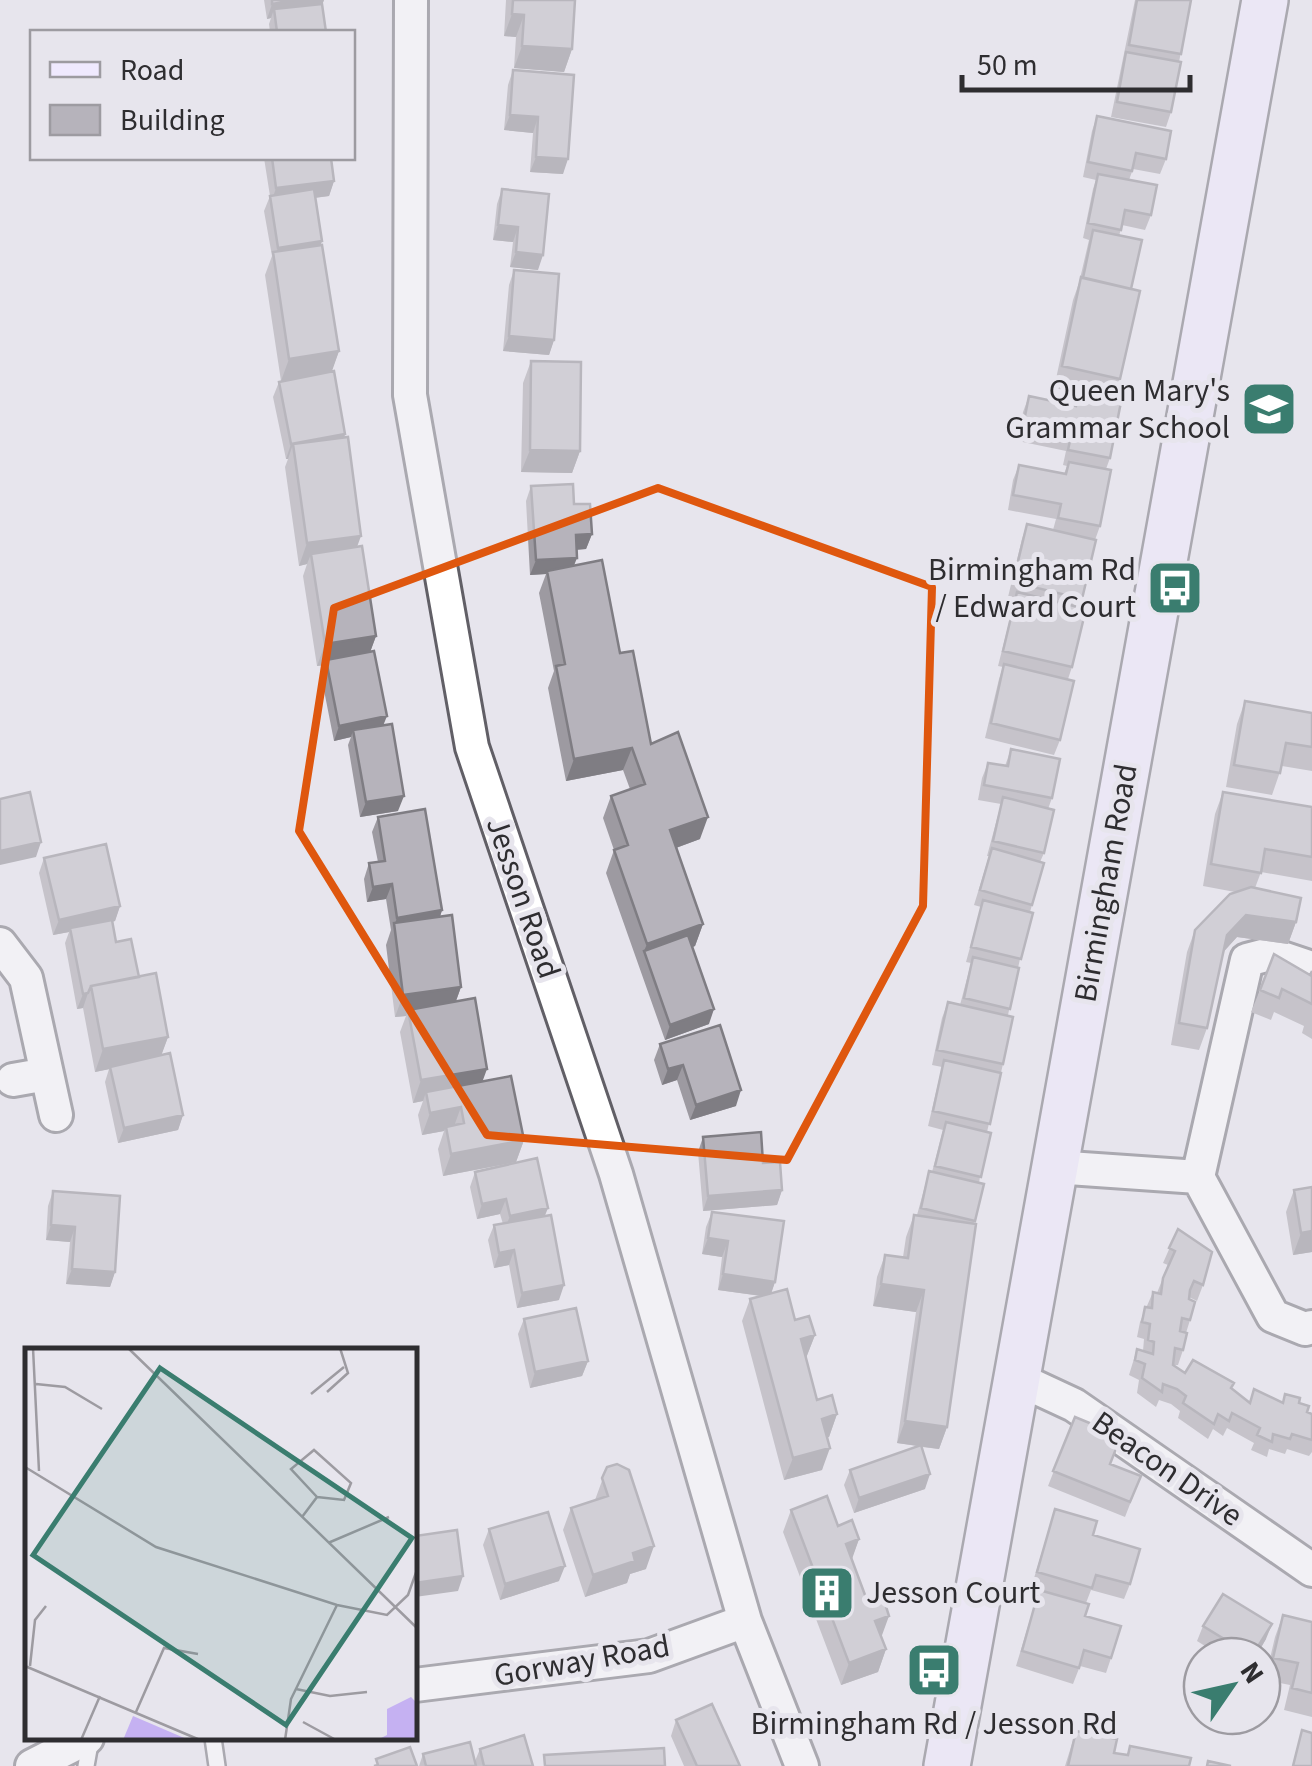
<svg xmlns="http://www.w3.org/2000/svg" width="1312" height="1766" font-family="'Source Sans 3',sans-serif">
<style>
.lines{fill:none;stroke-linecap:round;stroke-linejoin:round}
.lane-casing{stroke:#615f66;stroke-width:20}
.street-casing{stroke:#615f66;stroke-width:38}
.secondary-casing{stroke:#615f66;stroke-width:50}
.lane{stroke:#fff;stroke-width:15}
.street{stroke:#fff;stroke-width:32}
.secondary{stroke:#efe9fe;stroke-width:45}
.wall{fill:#9d9aa1}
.shaded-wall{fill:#7f7d83}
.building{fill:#b6b3bb;stroke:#7f7d83;stroke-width:2.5}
.marked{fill:none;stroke:#df570e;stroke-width:8;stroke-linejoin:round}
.labels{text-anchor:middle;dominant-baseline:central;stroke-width:10;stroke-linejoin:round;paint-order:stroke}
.poi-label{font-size:32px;fill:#2e2d30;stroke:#e7e5ed;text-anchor:end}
.street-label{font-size:32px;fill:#2e2d30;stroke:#e7e5ed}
.inset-road{fill:none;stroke:#9d9ba1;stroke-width:2.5}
.view{fill:#3a7d6f;fill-opacity:0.15;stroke:#3a7d6f;stroke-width:5}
.inset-edge{fill:none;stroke:#2e2d30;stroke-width:5}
</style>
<rect width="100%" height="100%" fill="#e7e5ed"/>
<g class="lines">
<g class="lane-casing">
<path id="lane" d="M213,1738L217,1766
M86,1766L91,1738"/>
</g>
<g class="street-casing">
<path id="street" d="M411,0L410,395L472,747L616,1174L745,1621L802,1766
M0,944L26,978L56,1115
M1312,968L1270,954L1247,960L1198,1177L1273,1316L1305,1329L1312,1327
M13,1080L47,1074
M1054,1167L1198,1177
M1016,1378L1074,1405L1312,1570
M415,1685L649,1656L745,1621
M32,1766L87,1738"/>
</g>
<g class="secondary-casing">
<path id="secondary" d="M947,1766L1265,0"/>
</g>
<use href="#lane" class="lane"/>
<use href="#street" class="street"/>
<use href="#secondary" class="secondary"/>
</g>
<path class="wall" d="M264,0H324L322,4L326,32H270L269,24L271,18L267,19Z
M506,0H575L572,49L564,72L514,68L516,37L504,36Z
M1135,0H1191L1179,62L1171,112L1166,127L1111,117Z
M513,70L574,75L563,174L530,172L533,133L504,130L508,85Z
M1097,116L1166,159L1160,174L1133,169L1129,180L1151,215L1145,230L1122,225L1119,236L1131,289L1120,379L1112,400L1110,458L1106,469L1100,526L1095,540L1079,607L1072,667L1068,679L1060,740L1054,755L985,738L999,679L1003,667L998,666L1015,599L1008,597L1022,539L1027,524L1053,530L1056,519L1008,510L1013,480L1019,465L1064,474L1067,466L1063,465L1066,451L1018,441L1023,412L1029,396L1074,406L1079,393L1054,388L1073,300L1079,283L1089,240L1083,238L1093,189L1096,180L1083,177L1092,131Z
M264,158H331L334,181L329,196L315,198L321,245L339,351L331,372L345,434L344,438L357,547L376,636L370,652L398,811L360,817L348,745L351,737L334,741L321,675L325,665L317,666L303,576L307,564L299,566L285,467L288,459H286L273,397L279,382L281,381L265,275L272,256L264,211L270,196Z
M502,189L538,270L510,267L513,242L493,240L497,204Z
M514,270L554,340L549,355L503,351L509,285Z
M531,361L580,451L572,473L521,472L523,383Z
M531,486L574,504L592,534L586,549L576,550L574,565L620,653L651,744L700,839L676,848L703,924L695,946L693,947L709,1024L665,1040L606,873L614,850L603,818L611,796L630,789L623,770L566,781L548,688L554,671L539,593L546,574L530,575L526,501Z
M1245,701L1312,713V771L1282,766L1272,795L1226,787L1237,724Z
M1011,749L1052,798L1048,809L1044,853L1040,862L1044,863L1030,912L1008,1015L1003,1064L987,1132L979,1183L984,1184L974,1224L947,1427L939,1449L922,1447L925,1489L854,1513L844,1485L850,1470L918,1446L897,1443L916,1312L873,1306L877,1277L885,1255L903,1257L906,1237L914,1215H917L929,1171L932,1172L943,1130L928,1126L942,1067L932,1065L942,1018L948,1002L960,1005L971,963L966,962L981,907L974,905L989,856H987L1001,804L978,800L982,778L988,763L1005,766Z
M1223,792L1312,807V881L1261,872L1255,888L1296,922L1288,944L1237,937L1223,952L1207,1028L1199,1050L1171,1045L1187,952L1195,930L1235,892L1203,886L1215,814Z
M378,817L442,910L440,917L461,987L456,1001L482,1082L524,1140L516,1162L443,1176L438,1149L444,1131L422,1135L418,1115L423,1101L413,1103L400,1032L406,1016L395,1017L386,945L391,930L386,899L367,902L364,879L369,863L378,862L372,832Z
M44,858L120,906L115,921L112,922L116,942L139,977L168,1037L161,1055L183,1115L178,1130L118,1143L105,1082L109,1069L95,1072L83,1008L77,1009L65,943L69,932L53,935L39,873Z
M1312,971V1039L1302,1033L1304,1026L1274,1012L1271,1020L1251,1012L1260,990L1310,975Z
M660,1044L736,1106L690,1120L677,1080L662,1085L654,1060Z
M703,1137L763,1163L782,1190L777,1205L703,1211L698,1152Z
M475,1172L544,1216L559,1300L517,1308L509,1265L494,1268L488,1240L494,1225L503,1224L500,1214L477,1219L470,1187Z
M1312,1187V1252L1293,1255L1286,1212L1294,1190Z
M53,1191L115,1272L110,1287L66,1284L70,1242L46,1240L48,1206Z
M712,1212L775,1282L771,1293L795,1320L815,1335L806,1358L817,1400L837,1414L829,1437H828L822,1470L784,1480L742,1321L750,1299L761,1296L718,1290L722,1257L702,1254L706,1227Z
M1178,1229L1203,1285L1197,1301L1189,1297L1190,1320L1186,1333L1183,1350L1178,1365H1173L1185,1373L1232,1389L1249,1403H1299L1307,1412L1312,1414V1452L1309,1456L1287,1449L1285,1454L1269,1449L1267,1457L1251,1450L1254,1443L1227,1428L1223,1436L1213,1429L1208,1439L1178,1418L1180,1411L1171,1404L1159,1400L1156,1407L1137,1393L1139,1380L1129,1375L1137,1349L1143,1351L1144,1339L1137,1337L1140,1322L1153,1292L1157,1293L1168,1265L1163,1263Z
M524,1319L588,1361L582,1376L530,1388L518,1334Z
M1075,1417L1111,1464L1141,1476L1125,1517L1048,1486Z
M607,1467L646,1569L630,1574L627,1583L585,1597L563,1530L571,1508L595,1500Z
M1055,1509L1093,1535L1130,1584L1124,1599L1091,1590L1086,1603L1085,1616L1111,1658L1106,1673L1080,1666L1073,1684L1016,1666L1039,1590L1031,1588Z
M791,1510L838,1526L859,1539L851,1560L886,1649L878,1672L841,1685L783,1532Z
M489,1529L559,1581L500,1600L483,1545Z
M1283,1615L1312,1622V1717L1284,1710L1290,1685L1265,1680L1275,1637Z
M1203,1626L1266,1639L1256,1656H1221L1197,1641Z
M676,1720L740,1766H684L671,1736Z
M1076,1731L1114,1753L1127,1755L1130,1746L1189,1766H1065Z
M480,1749L533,1766H419L423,1754L475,1761Z"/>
<path class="shaded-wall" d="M296,0H324L320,11L274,9L271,18L267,19L272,4Z
M512,14L524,15L516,37L504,36Z
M522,46L572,49L564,72L514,68Z
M510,115L538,117L533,133L504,130Z
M536,157L568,159L563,174L530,172Z
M334,181L329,196L271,203L276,188Z
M498,225L518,227L513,242L493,240Z
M322,241L317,257L274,260L278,248Z
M516,252L543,255L538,270L510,267Z
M509,336L554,340L549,355L503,351Z
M339,351L331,374L281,381L289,359Z
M345,434L340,449L293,444L288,459H286L291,444Z
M530,450L580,451L572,473L521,472Z
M592,534L586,549L570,550L576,535Z
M361,536L353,558L311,554L307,564L299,566L307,543Z
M577,558L571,573L547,571L546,574L530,575L536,560Z
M376,636L368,658L326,660L325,665L317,666L325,644Z
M387,716L381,731L353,730L351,737L334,741L339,726Z
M632,748L623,770L566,781L574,759Z
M404,796L398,811L360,817L366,802Z
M708,817L700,839L662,853L670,830Z
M41,842L36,857L0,865V851Z
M392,884L386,899L367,902L373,887Z
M120,906L115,921L71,931L70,928L69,932L53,935L59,920Z
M442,910L437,926H394L397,918Z
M1246,915L1296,922L1288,944L1237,937L1219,957L1227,935Z
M703,924L695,946L648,962L644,951L647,944Z
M461,987L453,1009L408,1010L406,1016L395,1017L403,995Z
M88,993L83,1008L77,1009L83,994Z
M714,1009L709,1024L665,1040L670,1025Z
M168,1037L160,1059L95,1072L103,1049Z
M683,1065L677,1080L662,1085L668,1069Z
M487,1069L479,1091L426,1092L423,1101L413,1103L421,1080Z
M741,1090L736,1106L690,1120L696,1105Z
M461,1107L453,1129L446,1127L444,1131L422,1135L430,1113Z
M183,1115L178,1130L118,1143L124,1128Z
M524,1140L516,1162L443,1176L451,1154Z
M782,1190L777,1205L703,1211L708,1196Z
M506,1199L500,1214L477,1219L482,1204Z
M548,1208L542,1223L504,1231L510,1216Z
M51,1225L75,1227L70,1242L46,1240Z
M1312,1231V1252L1293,1255L1301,1233Z
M708,1238L728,1241L722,1257L702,1254Z
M514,1250L509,1265L494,1268L499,1253Z
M72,1269L115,1272L110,1287L66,1284Z
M723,1274L775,1282L770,1297L718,1290Z
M881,1284L924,1290L916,1312L873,1306Z
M564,1285L559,1300L517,1308L522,1293Z
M815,1335L806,1358L793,1361L801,1339Z
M588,1361L582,1376L530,1388L535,1372Z
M837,1414L829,1437L814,1441L822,1419Z
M905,1421L947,1427L939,1449L897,1443Z
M830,1448L822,1470L784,1480L793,1458Z
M930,1474L925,1489L854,1513L859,1498Z
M859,1539L851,1562L846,1544Z
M654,1546L646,1569L630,1574L627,1583L585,1597L593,1575L633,1553Z
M565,1566L559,1581L500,1600L505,1584Z
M463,1576L458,1591L415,1597V1583Z
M889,1616L881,1638L875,1621Z
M1272,1624L1266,1639L1256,1656H1252Z
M886,1649L878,1672L841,1685L849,1663Z"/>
<path class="building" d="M272,0H296L272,4Z
M513,0H575L572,49L522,46L524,15L512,14Z
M1137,0H1191L1181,54L1129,45Z
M322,4L326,32H277L274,9Z
M1126,52L1181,62L1171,112L1117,102Z
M513,70L574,75L568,159L536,157L538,117L510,115Z
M1097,116L1171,131L1166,159L1136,153L1132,171L1088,162Z
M272,158H331L334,181L276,188Z
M1098,174L1157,185L1151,215L1125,210L1121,230L1088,223Z
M314,189L322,241L278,248L270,196Z
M502,189L549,194L543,255L516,252L518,227L498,225Z
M1093,230L1142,240L1131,289L1083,278Z
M322,245L339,351L289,359L273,252Z
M514,270L559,274L554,340L509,336Z
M1081,277L1140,291L1120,379L1062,366Z
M531,361L581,362L580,451L530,450Z
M334,371L345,434L291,444L279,382Z
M1079,393L1121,402L1110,458L1068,450L1071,436L1023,426L1029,396L1076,406Z
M348,437L361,536L307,543L293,444Z
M1069,462L1111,470L1100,526L1058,518L1061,504L1013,495L1019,465L1066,474Z
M573,484L574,504H590L592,534L576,535L577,558L536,560L531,486Z
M1027,524L1096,540L1082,599L1013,582Z
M362,546L376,636L325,644L311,554Z
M602,560L620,653L633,651L651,744L678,732L708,817L670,830L703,924L647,944L614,850L628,845L611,796L645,784L632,748L574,759L556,666L565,664L547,571Z
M1017,592L1086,609L1072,667L1003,651Z
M374,651L387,716L339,726L326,660Z
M1004,664L1074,681L1060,740L991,723Z
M1245,701L1312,713V747L1286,743L1280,773L1234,765Z
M392,724L404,796L366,802L353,730Z
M1011,749L1060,759L1052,798L984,785L988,763L1008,766Z
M30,792L41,842L0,851V799Z
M1223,792L1312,807V857L1265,849L1261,873L1211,864Z
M1003,797L1054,810L1044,853L993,841Z
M425,809L442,910L397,918L392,884L373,887L369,863L385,861L378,817Z
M106,844L120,906L59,920L44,858Z
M992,848L1044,863L1032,905L980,890Z
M1251,887L1301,898L1296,922L1246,915L1227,935L1207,1028L1179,1023L1195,930L1230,894Z
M983,900L1033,913L1021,959L971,947Z
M452,915L461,987L403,995L394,923Z
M112,920L116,942L131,939L139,977L91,986L88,993L83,994L70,928Z
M688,935L714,1009L670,1025L644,951Z
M1274,954L1310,975L1312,971V1004L1282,989L1279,998L1260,990Z
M973,957L1019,968L1010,1009L964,998Z
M156,973L168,1037L103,1049L91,986Z
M475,998L487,1069L421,1080L408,1010Z
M948,1002L1013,1017L1003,1064L937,1050Z
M720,1025L741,1090L696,1105L683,1065L668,1069L660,1044Z
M170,1053L183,1115L124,1128L110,1067Z
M944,1060L1001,1073L990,1124L933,1111Z
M511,1076L524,1140L451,1154L446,1127L464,1123L461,1107L430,1113L426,1092Z
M946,1122L991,1133L981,1177L935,1166Z
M761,1132L763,1163L780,1162L782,1190L708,1196L703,1137Z
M537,1158L548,1208L510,1216L506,1199L482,1204L475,1172Z
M929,1171L984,1184L975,1221L921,1208Z
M1312,1187V1231L1301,1233L1294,1190Z
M53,1191L120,1196L115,1272L72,1269L75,1227L51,1225Z
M712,1212L784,1221L775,1282L723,1274L728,1241L708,1238Z
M551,1215L564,1285L522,1293L514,1250L499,1253L494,1225Z
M914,1215L976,1224L947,1427L905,1421L924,1290L881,1284L885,1255L908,1258Z
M1178,1229L1212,1252L1203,1285L1194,1281L1190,1290L1189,1299L1195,1302L1190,1320L1182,1318L1180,1331L1187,1333L1183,1350L1175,1348L1173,1365L1185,1373L1193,1360L1234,1383L1231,1388L1250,1403L1254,1389L1283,1403L1285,1394L1300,1398L1299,1403L1309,1406L1307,1412L1312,1414V1440L1292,1434L1290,1439L1273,1434L1272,1442L1257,1435L1260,1428L1232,1413L1229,1421L1218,1414L1214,1424L1183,1403L1186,1396L1177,1389L1163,1384L1162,1392L1142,1378L1145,1364L1135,1360L1137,1349L1153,1354L1154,1342L1148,1340L1150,1324L1142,1322L1145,1307L1152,1308L1153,1292L1161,1294L1163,1278L1175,1251L1169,1248Z
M787,1289L795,1320L809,1316L815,1335L801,1339L817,1400L832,1395L837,1414L822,1419L830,1448L793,1458L750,1299Z
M576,1308L588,1361L535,1372L524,1319Z
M1075,1417L1121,1436L1110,1464L1141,1476L1130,1502L1053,1471Z
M921,1445L930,1474L859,1498L850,1470Z
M617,1464L629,1470L654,1546L633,1553L635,1561L593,1575L571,1508L608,1496L602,1478L607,1467Z
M827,1496L838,1526L852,1520L859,1539L846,1544L868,1603L883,1597L889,1616L875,1621L886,1649L849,1663L791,1510Z
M1055,1509L1097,1521L1093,1535L1140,1549L1130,1584L1096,1575L1092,1588L1037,1572Z
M548,1512L565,1566L505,1584L489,1529Z
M457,1530L463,1576L415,1583V1536Z
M1039,1590L1089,1604L1085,1616L1121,1626L1111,1658L1084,1650L1079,1668L1022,1651Z
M1223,1594L1272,1624L1252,1656L1203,1626Z
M1283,1615L1312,1622V1693L1292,1688L1298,1663L1273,1658Z
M712,1704L740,1766H697L676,1720Z
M1302,1730L1312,1733V1766H1293Z
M1076,1731L1117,1739L1114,1753L1128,1755L1130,1746L1191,1758L1189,1766H1068Z
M524,1735L533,1766H484L480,1749Z
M470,1742L476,1766H426L423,1754Z
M410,1747L417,1766H374L378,1765L376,1759Z
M664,1748L665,1766H545L544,1755Z
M1208,1761L1231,1766H1207Z"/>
<path d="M0 0H1312V1766H0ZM658,488L932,587L923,906L787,1160L487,1135L299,831L334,608Z" fill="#e7e5ed" fill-opacity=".55" fill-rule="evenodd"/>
<path class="marked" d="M658,488L932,587L923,906L787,1160L487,1135L299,831L334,608Z"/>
<defs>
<g id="school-square" transform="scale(2.875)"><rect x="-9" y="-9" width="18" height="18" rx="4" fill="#3a7d6f" stroke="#e7e5ed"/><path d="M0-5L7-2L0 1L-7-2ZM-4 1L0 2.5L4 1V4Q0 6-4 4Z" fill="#fff"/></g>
<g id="bus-square" transform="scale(2.875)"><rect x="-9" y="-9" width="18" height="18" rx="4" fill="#3a7d6f" stroke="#e7e5ed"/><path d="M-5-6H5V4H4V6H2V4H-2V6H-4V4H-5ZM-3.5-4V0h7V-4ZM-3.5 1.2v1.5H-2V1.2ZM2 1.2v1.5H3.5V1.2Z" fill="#fff"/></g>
<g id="building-square" transform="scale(2.875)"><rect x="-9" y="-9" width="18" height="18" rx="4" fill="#3a7d6f" stroke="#e7e5ed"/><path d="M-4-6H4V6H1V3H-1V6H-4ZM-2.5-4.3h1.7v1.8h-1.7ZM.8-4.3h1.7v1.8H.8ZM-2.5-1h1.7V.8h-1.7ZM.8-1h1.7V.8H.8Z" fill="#fff"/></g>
</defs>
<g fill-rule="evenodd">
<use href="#school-square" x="1269" y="409"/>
<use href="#bus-square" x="1175" y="588"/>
<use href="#building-square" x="827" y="1593"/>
<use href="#bus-square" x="934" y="1670"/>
</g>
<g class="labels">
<g class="poi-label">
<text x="1230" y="391">Queen Mary's<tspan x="1230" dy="37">Grammar School</tspan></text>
<text x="1136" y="570">Birmingham Rd<tspan x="1136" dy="37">/ Edward Court</tspan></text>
<text x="866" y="1593" text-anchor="start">Jesson Court</text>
<text x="934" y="1724" text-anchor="middle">Birmingham Rd / Jesson Rd</text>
</g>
<g class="street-label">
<text transform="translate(1106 883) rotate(-80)">Birmingham Road</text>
<text transform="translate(523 898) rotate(71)">Jesson Road</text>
<text transform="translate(1167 1469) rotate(35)">Beacon Drive</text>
<text transform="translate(582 1661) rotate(-10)">Gorway Road</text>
</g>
</g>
<g transform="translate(25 1348)">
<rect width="392" height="392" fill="#e7e5ed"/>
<path d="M386,349L392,355V392H352L362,387V361ZM108,368L164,392H98Z" fill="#c5b1f2"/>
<path class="inset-road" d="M8,0L14,123M103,0L393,281M11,36L40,39L77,61M302,44L323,25L315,0M286,46L319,19M0,119L131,199L312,257L362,267L383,247L393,219M277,169L292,149L266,121L289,102L326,135L319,152L292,149M303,195L364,169M0,318L175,392M5,318L10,272L21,258M271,341L305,348L342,344M111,364L139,300L173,306M278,374L311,392M56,392L75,348M260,392L266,351L312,257"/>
<path class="view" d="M135,20L387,190L261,377L8,207Z"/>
<rect width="392" height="392" class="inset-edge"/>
</g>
<rect x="30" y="30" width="325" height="130" fill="#e7e5ed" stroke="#9d9ba1" stroke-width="2.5"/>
<rect x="50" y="62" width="50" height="15" fill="#efe9fe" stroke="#9d9ba1" stroke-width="2.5"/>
<text x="120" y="80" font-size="30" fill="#2e2d30">Road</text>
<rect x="50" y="105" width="50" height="30" fill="#b6b3bb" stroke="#9d9ba1" stroke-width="2.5"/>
<text x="120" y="130" font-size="30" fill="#2e2d30">Building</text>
<g transform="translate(1232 1686) rotate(56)"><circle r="48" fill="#e7e5ed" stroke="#9d9ba1" stroke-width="2.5"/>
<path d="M0-8L18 38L0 25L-18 38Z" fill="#3a7d6f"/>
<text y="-15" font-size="28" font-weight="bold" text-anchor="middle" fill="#2e2d30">N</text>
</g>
<path d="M962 75v15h228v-15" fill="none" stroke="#2e2d30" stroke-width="5"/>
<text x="977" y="75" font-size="30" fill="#2e2d30" stroke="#e7e5ed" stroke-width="8" paint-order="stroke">50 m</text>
</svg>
